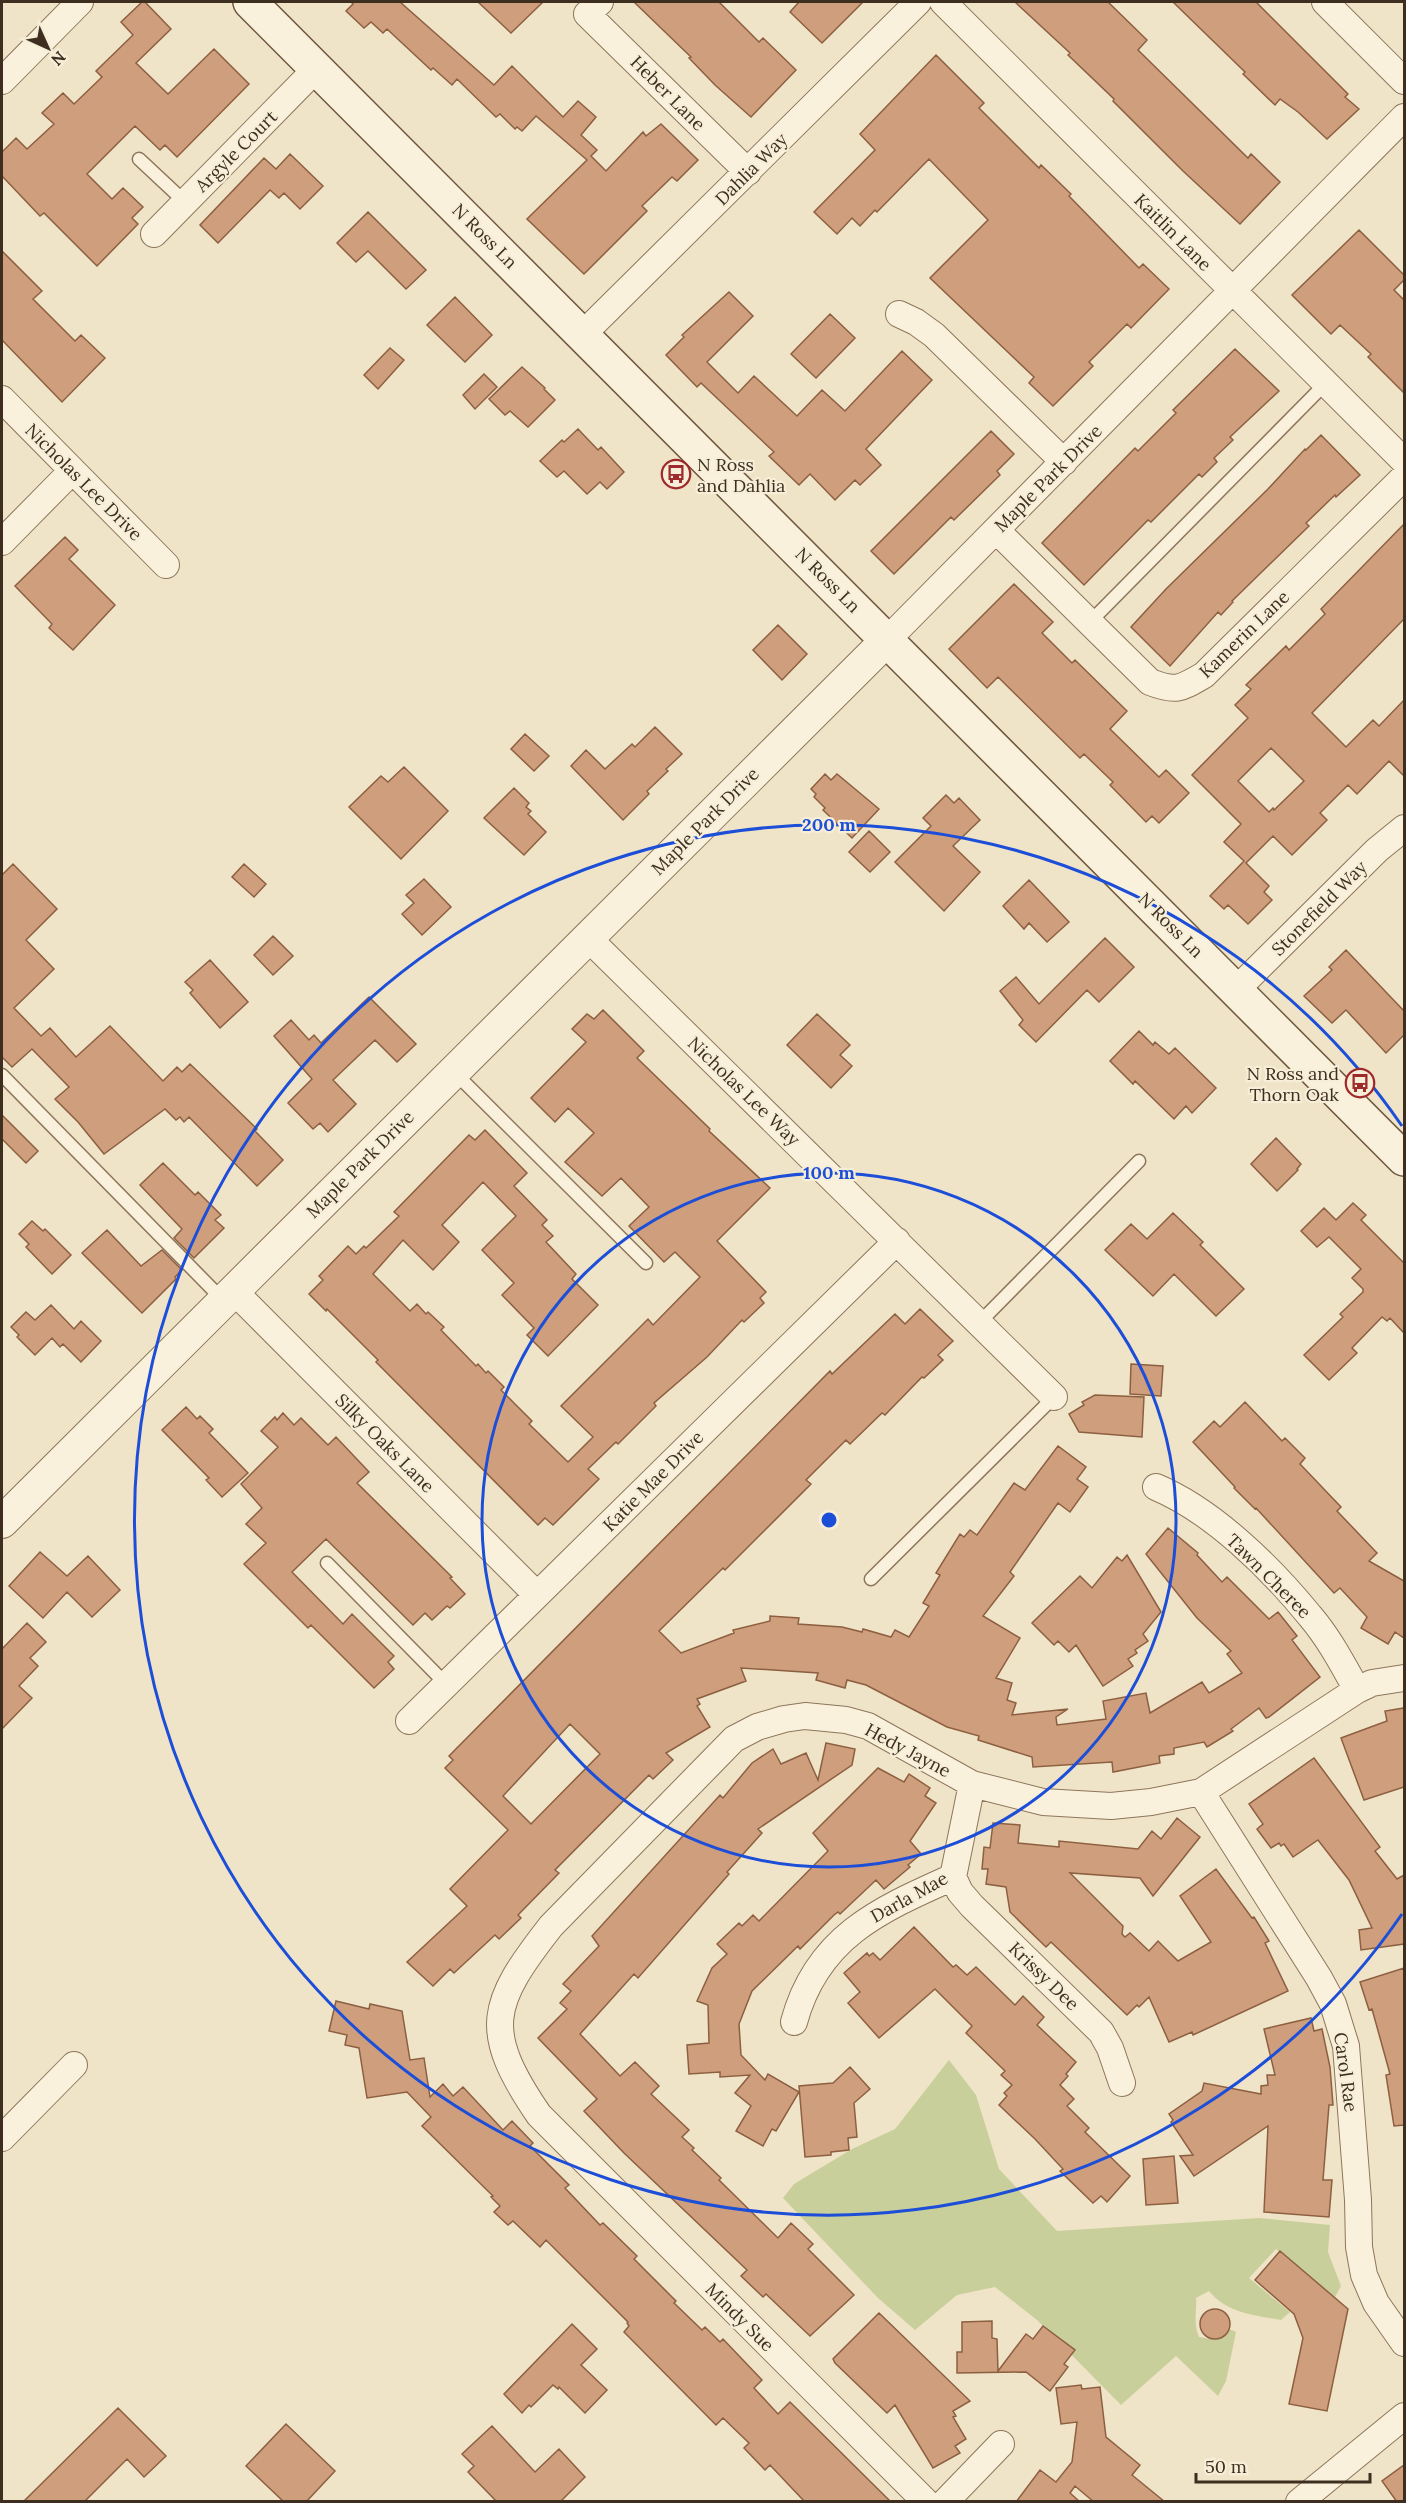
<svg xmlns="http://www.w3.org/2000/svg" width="1406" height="2503" font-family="Lora,serif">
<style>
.green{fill:#c9cf9b}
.building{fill:#cf9f7d;stroke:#8d5f41;stroke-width:1.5;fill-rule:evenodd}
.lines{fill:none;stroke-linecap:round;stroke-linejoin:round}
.service-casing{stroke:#8d765c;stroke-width:15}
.minor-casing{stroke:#8d765c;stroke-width:28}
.tertiary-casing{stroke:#8d765c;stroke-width:34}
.secondary-casing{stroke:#6f573f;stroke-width:36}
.service{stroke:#faf1dc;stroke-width:12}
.minor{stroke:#faf1dc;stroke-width:26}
.tertiary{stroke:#faf1dc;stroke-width:32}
.secondary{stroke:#faf1dc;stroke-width:33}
.ring{fill:none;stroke:#1d4ed8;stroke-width:3}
.labels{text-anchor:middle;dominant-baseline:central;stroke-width:4.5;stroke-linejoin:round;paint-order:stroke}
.street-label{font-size:18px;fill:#3d2e20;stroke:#f7eed8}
.poi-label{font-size:18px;fill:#3d2e20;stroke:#f7eed8;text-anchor:start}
.centre{fill:#1d4ed8;stroke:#f7eed8;stroke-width:3}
.ring-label{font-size:18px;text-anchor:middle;font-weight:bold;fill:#1d4ed8;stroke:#f7eed8;stroke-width:4.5;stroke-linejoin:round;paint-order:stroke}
</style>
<rect width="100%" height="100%" fill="#f0e4c8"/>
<path class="green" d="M949,2060L976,2095L999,2169L1057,2231L1259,2218L1330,2225L1328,2252L1341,2286L1335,2297L1276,2249L1249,2278L1290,2312L1281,2320C1253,2315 1227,2313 1209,2291L1196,2298C1197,2313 1193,2323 1199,2337L1211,2339L1227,2328L1236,2332L1226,2381L1218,2396L1176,2356L1121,2405L1037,2320L995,2287L957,2295L915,2330L878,2298L783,2198L794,2184L852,2149L895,2129Z"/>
<path class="building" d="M142,2H145L171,29L136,63L168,94L214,49L249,84L177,157L165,145L160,150L135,126L87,174L112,199L123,188L143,207L132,218L138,224L97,266L44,213L40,216L2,176V152L16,138L27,149L54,124L42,113L63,93L74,104L102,77L96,71L133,35L121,22Z
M351,2H400L494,85L512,66L563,117L578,101L596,117L581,135L597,150L591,156L606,171L643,132L646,136L661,124L698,160L677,181L672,177L642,206L647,211L584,274L527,219L587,160L536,116L522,131L517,127L515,129L500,114L496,117L457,79L452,85L433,68L431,70L387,29L383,33L371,22L364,28L346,11L353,4Z
M478,2H543L511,33Z
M634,2H719L759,42L763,38L796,70L751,117L715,85L689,58L691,57Z
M799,2H863L822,43L790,12Z
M1015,2H1108L1147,40L1138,50L1248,158L1251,154L1280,182L1240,224L1183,171L1113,101L1114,99L1068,55L1070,53Z
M1173,2H1256L1348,94L1345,97L1359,109L1327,139L1298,112L1280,99L1275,105L1243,74L1245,72Z
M936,55L984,103L979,108L1039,168L1041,165L1071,194L1069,196L1139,268L1143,264L1169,289L1131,328L1127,324L1089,362L1093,366L1053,406L1029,383L1034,377L930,278L988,220L929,159L877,212L875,210L860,226L852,218L837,234L814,212L875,150L860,134Z
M290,154L323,186L300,209L284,193L279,198L270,190L218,243L200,225L264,158L276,169Z
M368,212L426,270L406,289L368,251L356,262L337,243Z
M1359,230L1404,275V280L1394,290L1404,300V393L1368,357L1371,354L1340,325L1331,334L1292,295Z
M2,251L42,291L33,299L75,341L81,335L105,358L62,402L2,340Z
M729,292L753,316L707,362L738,393L754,376L797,416L822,390L845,411L902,351L932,380L866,449L881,465L860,485L855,480L835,500L810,474L799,485L769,456L774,452L701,383L697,387L666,355L684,337L682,335Z
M455,297L492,335L465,362L427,325Z
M830,314L855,338L816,378L791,354Z
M390,348L404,360L378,389L364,375Z
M1235,349L1279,391L1230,437L1233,440L1214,458L1217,462L1202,477L1199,474L1151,522L1148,520L1084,585L1042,543L1135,448L1138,451L1176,413L1173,410Z
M522,367L545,388L544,389L555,400L528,427L510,411L505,415L489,399Z
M484,374L497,387L475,409L463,395Z
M578,429L598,450L601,447L624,472L607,489L600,482L587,494L564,471L557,477L540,461L562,440L564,442Z
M991,431L1014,454L997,471L1000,475L954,520L951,517L894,574L871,551Z
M1321,435L1360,475L1336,497L1335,495L1306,523L1309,526L1232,601L1233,602L1221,615L1218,612L1170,666L1131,627L1166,589L1268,489L1305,449L1306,450Z
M1404,524V619L1312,713L1346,747L1373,720L1379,726L1404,700V776L1389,761L1357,794L1348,785L1320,813L1327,820L1292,855L1273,836L1246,863L1269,886L1264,892L1272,900L1248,924L1228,905L1224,909L1210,896L1244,861L1224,842L1241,824L1192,775L1248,718L1235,705L1251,689L1246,685L1286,646L1289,650L1325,614L1321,609ZM1271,748L1304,781L1274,810L1273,808L1269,812L1238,781Z
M65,537L78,550L69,559L115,605L73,650L49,628L52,624L15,586Z
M1014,584L1053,622L1042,633L1072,663L1075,660L1127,711L1110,729L1159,777L1166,770L1189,793L1159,823L1152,816L1146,822L1110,785L1113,782L1084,754L1080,758L998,677L987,688L949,649Z
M778,625L807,654L782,680L753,650Z
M655,727L682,754L666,769L668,771L647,791L649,794L623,820L571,766L586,750L605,769L632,744L635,747Z
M525,734L549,756L534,771L511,749Z
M404,767L448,811L401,859L349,807L381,776L388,782Z
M825,774L831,780L837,774L879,809L852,838L823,810L825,808L814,797L816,794L811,789Z
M514,788L529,803L526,807L531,811L528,814L546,832L524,855L484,818Z
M946,795L954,803L959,798L980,820L953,846L980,872L944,911L895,862L931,826L923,818Z
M869,831L890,852L870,872L849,852Z
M13,864L57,909L26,940L54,969L14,1008L41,1036L50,1028L76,1057L110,1026L163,1081L177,1067L182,1072L190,1064L257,1129L255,1131L283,1160L257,1186L189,1117L184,1122L180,1117L176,1120L165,1109L104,1154L78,1122L55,1099L69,1087L32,1049L12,1067L2,1057V875Z
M244,864L266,884L254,897L232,877Z
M424,879L451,907L422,935L402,914L414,903L406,895Z
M1029,880L1069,922L1047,942L1029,923L1024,929L1003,906Z
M273,936L293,956L273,975L254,955Z
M1105,938L1134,967L1099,1002L1087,990L1036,1042L1019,1025L1023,1020L1000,991L1016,977L1039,1004Z
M1346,950L1404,1011V1035L1386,1053L1346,1010L1332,1023L1304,996L1332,970L1329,967Z
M210,960L248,1002L220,1028L190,993L193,990L185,982Z
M369,997L416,1044L397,1062L375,1040L333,1080L356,1104L328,1132L320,1123L313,1129L288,1103L312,1079L274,1036L291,1020L309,1040L314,1035L321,1043Z
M603,1010L644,1051L637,1058L710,1129L709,1131L770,1188L717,1241L766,1292L760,1298L764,1303L744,1322L742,1320L707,1357L654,1403L656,1406L618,1444L616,1442L588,1469L599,1479L553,1525L545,1518L538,1525L376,1362L378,1360L327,1309L326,1311L309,1294L323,1280L319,1276L348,1246L356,1254L364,1246L366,1248L399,1216L394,1212L469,1135L475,1140L485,1130L527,1173L514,1186L547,1220L542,1225L553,1236L546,1242L576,1274L572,1279L598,1305L548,1356L527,1335L534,1328L502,1295L514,1283L482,1250L516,1216L483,1182L442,1225L459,1242L433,1270L403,1240L373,1274L410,1311L417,1304L426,1314L428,1312L444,1327L441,1330L476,1366L478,1364L486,1373L488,1371L504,1387L501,1390L532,1421L529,1424L568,1462L593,1437L561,1406L648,1319L653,1325L700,1277L675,1252L664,1262L629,1226L649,1207L621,1178L602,1196L565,1162L594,1133L568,1108L555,1122L531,1098L586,1042L572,1029L587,1014L594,1019Z
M817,1014L850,1045L840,1055L852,1066L831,1088L787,1045Z
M1139,1031L1153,1045L1155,1042L1169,1054L1175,1048L1216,1088L1192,1113L1186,1106L1174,1119L1135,1081L1133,1084L1110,1061Z
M2,1115L38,1151L26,1163L2,1139Z
M1276,1138L1301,1164L1297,1169L1298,1170L1277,1191L1251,1164Z
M163,1163L195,1195L198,1192L221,1215L215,1220L224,1228L194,1258L174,1238L182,1229L140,1185Z
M1353,1203L1366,1215L1361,1220L1404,1263V1333L1390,1318L1387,1321L1382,1317L1352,1348L1357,1353L1329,1380L1304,1355L1343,1317L1340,1314L1363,1292V1289L1352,1278L1361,1269L1329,1237L1317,1247L1301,1231L1324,1208L1336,1220Z
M1173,1213L1203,1242L1200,1245L1244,1289L1216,1316L1174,1274L1153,1296L1105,1250L1131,1224L1147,1239Z
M32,1221L43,1231L45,1229L71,1255L52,1274L26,1247L29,1244L19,1234Z
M107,1230L141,1266L162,1250L182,1270L175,1277L176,1279L142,1313L82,1253Z
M51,1305L74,1329L81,1321L101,1341L81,1362L63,1344L60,1347L52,1338L35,1355L17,1337L19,1335L11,1327L26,1312L35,1320Z
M920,1309L953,1341L938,1355L943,1360L924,1378L922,1377L885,1415L882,1413L850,1444L846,1440L806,1480L811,1484L725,1570L723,1568L659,1631L681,1653L734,1633L733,1630L770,1621V1616L799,1618L798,1624L842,1627L862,1632L863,1629L891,1637L895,1630L909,1637L929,1606L923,1603L940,1575L936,1573L960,1534L964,1537L970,1530L977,1535L1014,1483L1025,1490L1058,1446L1086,1467L1077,1479L1088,1487L1070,1512L1058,1503L1010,1572L1014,1576L983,1616L1020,1638L996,1678L1012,1683L1007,1700L1016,1703L1012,1715L1068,1709L1056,1717L1057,1725L1106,1719L1103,1701L1146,1693L1150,1713L1202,1682L1209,1693L1242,1673L1227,1654L1231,1651L1197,1618L1146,1554L1168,1528L1198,1553L1197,1555L1222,1582L1227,1577L1269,1619L1278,1612L1297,1636L1292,1640L1320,1677L1269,1717L1266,1718L1259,1708L1231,1729L1233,1731L1207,1747L1204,1742L1174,1748V1754L1159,1756L1160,1763L1113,1772L1112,1762L1033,1767L1032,1757L978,1740L979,1736L947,1727L866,1685L847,1680L845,1688L816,1680L818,1673L741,1668L746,1681L697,1699L700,1704L697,1706L710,1727L666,1753L673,1760L653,1779L649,1775L555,1870L559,1873L518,1915L521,1918L499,1939L495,1935L454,1973L450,1969L433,1986L407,1962L467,1906L450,1889L508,1830L445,1768L453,1760L449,1756L830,1371L832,1374L895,1314L905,1324ZM570,1724L600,1754L531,1824L503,1796Z
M1131,1364L1163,1366L1161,1396L1130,1394Z
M1095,1395L1144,1397L1142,1437L1079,1432L1069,1414L1084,1405L1082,1402Z
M1245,1402L1282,1441L1285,1438L1305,1458L1300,1464L1341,1507L1337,1511L1377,1553L1369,1561L1404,1581V1638L1395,1632L1388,1644L1361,1628L1367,1617L1340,1588L1334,1593L1256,1508L1255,1509L1234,1488L1235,1487L1193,1442L1214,1421L1220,1427Z
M186,1407L197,1419L200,1416L213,1429L209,1433L248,1473L222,1497L206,1480L209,1478L162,1430Z
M283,1413L294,1425L301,1418L328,1445L336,1437L369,1472L357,1483L452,1577L450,1578L465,1594L450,1608L447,1606L432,1620L425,1613L413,1625L326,1539L292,1572L343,1624L352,1614L394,1656L388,1662L394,1669L374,1688L311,1625L308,1628L244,1564L266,1543L246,1524L262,1508L241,1484L278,1447L261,1431L275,1417L277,1420Z
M40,1552L67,1576L88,1556L120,1590L92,1617L67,1592L43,1618L9,1586Z
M1127,1555L1161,1612L1143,1634L1148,1641L1135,1650L1137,1653L1128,1659L1133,1666L1103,1686L1076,1645L1069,1652L1058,1641L1054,1645L1032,1623L1080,1576L1092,1588L1117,1557L1122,1561Z
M27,1623L46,1642L30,1658L38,1666L19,1686L32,1698L2,1729V1649Z
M1404,1708V1787L1364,1800L1341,1738L1387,1721L1385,1711Z
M826,1743L855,1749L852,1765L758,1829L762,1833L727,1872L729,1874L638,1978L634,1974L580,2034L620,2076L635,2062L659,2086L651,2094L689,2130L682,2137L694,2148L692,2150L721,2178L719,2180L778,2238L791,2223L813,2244L808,2249L854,2295L810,2336L766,2294L763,2297L741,2276L747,2270L624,2153L584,2111L597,2099L538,2038L567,2009L560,2003L571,1991L563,1984L599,1946L592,1936L720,1795L723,1798L752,1763L773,1749L781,1764L806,1753L818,1780Z
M1314,1758L1380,1847L1375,1851L1397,1879L1404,1875V1944L1361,1950L1359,1930L1372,1928L1349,1880L1318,1840L1293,1857L1284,1844L1281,1846L1279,1843L1271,1848L1257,1829L1263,1824L1249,1804Z
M878,1768L904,1782L909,1774L930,1788L925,1796L936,1803L910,1841L921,1854L908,1865L910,1867L884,1889L876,1880L840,1914L838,1912L834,1915L800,1949L798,1946L752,1991L739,2024L741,2055L765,2080L768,2074L799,2092L776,2131L772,2129L763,2146L736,2131L751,2106L735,2093L750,2075L720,2077V2072L689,2074L687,2045L709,2043L708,2005L697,2001L712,1968L727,1954L717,1944L739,1923L742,1926L753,1915L759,1921L828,1851L813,1833Z
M1177,1818L1200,1837L1153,1896L1140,1878L1070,1873L1123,1926L1122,1934L1125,1937L1130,1933L1149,1951L1158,1941L1178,1961L1211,1942L1180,1896L1216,1869L1252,1918L1254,1917L1269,1941L1265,1943L1288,1991L1193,2035L1192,2032L1169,2042L1149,1997L1139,2007L1137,2005L1127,2015L1051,1942L1046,1947L1010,1912L1006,1887L986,1884L988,1869H982L984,1847L990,1848L993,1823L1020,1825L1018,1843L1059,1847V1841L1138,1849L1152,1831L1161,1839Z
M914,1927L953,1967L956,1965L967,1975L976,1967L1015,2005L1023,1996L1044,2017L1037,2025L1076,2062L1066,2074L1068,2076L1060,2085L1074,2099L1067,2106L1089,2128L1085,2132L1130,2176L1107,2202L1101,2196L1093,2203L1060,2171L1063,2169L1035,2139L999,2105L1007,2096L1004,2093L1012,2085L1001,2075L1005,2071L966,2033L972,2026L935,1989L879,2038L848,2003L860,1992L844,1973L867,1953L869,1956L873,1953L880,1960Z
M1404,1968V2125L1394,2126L1386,2075L1390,2074L1372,2009L1369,2010L1360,1982Z
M336,2001L369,2009L370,2004L402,2011L410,2060L424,2058L430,2097L443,2084L453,2096L463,2087L503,2130L512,2121L533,2143L530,2146L569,2185L565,2188L600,2225L603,2223L637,2256L634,2259L676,2301L674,2303L702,2330L705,2327L720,2342L723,2339L762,2380L754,2388L778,2414L790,2402L891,2502H805L770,2465L765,2470L744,2448L749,2443L723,2418L716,2425L624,2332L629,2326L627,2323L628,2322L546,2240L540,2247L513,2221L508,2225L494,2212L500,2206L491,2197L493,2196L422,2126L431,2117L407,2092L367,2098L359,2048L345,2045L347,2035L329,2031Z
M1311,2018L1314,2031L1322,2029L1330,2067L1333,2105H1329L1323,2180H1332L1329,2217L1264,2212L1268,2126L1194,2176L1180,2156L1193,2155L1171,2122L1173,2120L1169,2114L1202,2091L1204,2083L1261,2094V2086L1268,2085L1267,2075H1275L1264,2029Z
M850,2067L870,2089L854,2103L857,2137L848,2138L849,2150L831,2152V2155L805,2157L799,2086L833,2083Z
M1174,2156L1178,2203L1146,2205L1143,2159Z
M1280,2251L1348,2309L1327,2411L1289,2404L1303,2338L1294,2314L1255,2280Z
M1200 2324a15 15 0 1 1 30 0a15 15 0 1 1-30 0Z
M879,2313L970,2401L953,2411L956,2416L953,2417L966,2439L955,2446L960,2453L933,2468L895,2405L887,2413L835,2363L833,2359Z
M992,2321V2338L997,2339L998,2371L1026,2334L1033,2339L1043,2326L1075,2350L1064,2364L1068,2367L1050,2391L1026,2372L957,2373V2352H962V2322Z
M572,2324L597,2349L581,2365L607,2390L585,2413L559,2387L558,2389L553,2385L531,2407L529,2405L522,2413L504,2394Z
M1081,2385L1082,2389L1100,2387L1106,2437L1140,2465L1132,2475L1165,2502H1094L1075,2486L1070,2493L1080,2502H1016L1040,2470L1056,2482L1072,2462L1077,2422L1061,2424L1056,2388Z
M118,2408L166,2456L144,2477L127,2459L84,2502H23Z
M286,2424L335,2471L306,2502H284L246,2466Z
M492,2426L535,2472L559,2449L585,2477L560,2502H497L468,2472L474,2466L462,2454Z
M1404,2465V2502H1397L1382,2481Z"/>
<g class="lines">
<g class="service-casing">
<path id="service" d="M139,159L185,202
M1089,623L1326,383
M454,1072L646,1263
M2,1075L223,1300
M979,1323L1139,1161
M327,1563L446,1684
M871,1579L1054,1397"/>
</g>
<g class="minor-casing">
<path id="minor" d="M600,2L587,14L748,172
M943,2L1404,461
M1325,2L1404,81
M2,81L80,2
M154,234L317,68
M899,314L916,322L934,335L1064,462
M583,334L918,2
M2,399L166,565
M997,531L1150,682C1176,692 1180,689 1204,675L1404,477
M2,542L72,471
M887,640L1404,117
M588,938L1054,1397
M1236,990L1377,850L1404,828
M233,1290L537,1595
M1156,1487C1213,1511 1271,1568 1310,1616C1329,1638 1343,1665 1357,1690
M409,1721L897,1241
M1201,1792L1319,1978L1333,2004L1346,2046L1358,2200L1359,2247L1364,2275L1376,2303L1404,2343
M953,1877L960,1892L972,1906L1101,2032L1110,2048L1122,2083
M794,2022C817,1937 879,1910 953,1877L972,1784
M2,2138L74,2065
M926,2502L539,2115C481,2030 490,2004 551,1926L734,1739L757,1727L784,1719L805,1716L846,1720L868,1726L972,1784L1043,1802L1111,1806L1151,1802L1201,1792L1357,1690L1372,1683L1404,1678
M945,2502L1001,2444
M1299,2502L1404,2416"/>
</g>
<g class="tertiary-casing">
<path id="tertiary" d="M2,1522L887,640"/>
</g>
<g class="secondary-casing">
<path id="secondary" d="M250,2L1404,1159"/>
</g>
<use href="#service" class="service"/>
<use href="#minor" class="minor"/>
<use href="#tertiary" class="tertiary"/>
<use href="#secondary" class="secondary"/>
</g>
<g class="ring">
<circle cx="829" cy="1520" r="347"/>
<path d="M1402 1914A695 695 0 1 1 1402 1126"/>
</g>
<defs>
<g id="bus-ring" transform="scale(1.5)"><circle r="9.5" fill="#f7eed8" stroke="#9e2a2b" stroke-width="1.5"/><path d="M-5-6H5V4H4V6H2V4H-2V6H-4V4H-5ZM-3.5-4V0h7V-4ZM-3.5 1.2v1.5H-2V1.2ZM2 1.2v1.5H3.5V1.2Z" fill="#9e2a2b"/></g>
</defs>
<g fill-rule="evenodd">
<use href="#bus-ring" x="676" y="474"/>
<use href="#bus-ring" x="1360" y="1083"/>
</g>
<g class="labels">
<g class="street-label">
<text transform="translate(668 93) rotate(45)">Heber Lane</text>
<text transform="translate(236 151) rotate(-45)">Argyle Court</text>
<text transform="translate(751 169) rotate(-45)">Dahlia Way</text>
<text transform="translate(1173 232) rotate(45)">Kaitlin Lane</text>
<text transform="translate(485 236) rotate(45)">N Ross Ln</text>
<text transform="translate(1048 478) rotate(-45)">Maple Park Drive</text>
<text transform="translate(84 482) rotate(45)">Nicholas Lee Drive</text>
<text transform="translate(828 580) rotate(45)">N Ross Ln</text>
<text transform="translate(1244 634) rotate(-44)">Kamerin Lane</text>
<text transform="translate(705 821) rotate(-45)">Maple Park Drive</text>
<text transform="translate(1319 908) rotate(-45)">Stonefield Way</text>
<text transform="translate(1171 925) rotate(45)">N Ross Ln</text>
<text transform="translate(744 1091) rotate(44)">Nicholas Lee Way</text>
<text transform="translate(360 1164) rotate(-45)">Maple Park Drive</text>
<text transform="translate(385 1443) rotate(45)">Silky Oaks Lane</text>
<text transform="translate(653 1481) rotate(-45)">Katie Mae Drive</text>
<text transform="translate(1269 1576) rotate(45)">Tawn Cheree</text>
<text transform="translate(908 1750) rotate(28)">Hedy Jayne</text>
<text transform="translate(909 1897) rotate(-29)">Darla Mae</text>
<text transform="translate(1044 1976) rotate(44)">Krissy Dee</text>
<text transform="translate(1346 2072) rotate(82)">Carol Rae</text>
<text transform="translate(740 2317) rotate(45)">Mindy Sue</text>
</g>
<g class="poi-label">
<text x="697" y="464">N Ross<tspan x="697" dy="21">and Dahlia</tspan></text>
<text x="1339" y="1073" text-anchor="end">N Ross and<tspan x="1339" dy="21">Thorn Oak</tspan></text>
</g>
</g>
<circle cx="829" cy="1520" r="9" class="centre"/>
<g class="ring-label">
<text x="829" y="831">200 m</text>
<text x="829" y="1179">100 m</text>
</g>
<rect width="1406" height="2503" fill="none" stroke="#3d2e20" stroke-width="6"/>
<g transform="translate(48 48) rotate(135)" stroke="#f7eed8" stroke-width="4.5" paint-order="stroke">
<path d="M0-4.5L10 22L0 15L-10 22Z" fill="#3d2e20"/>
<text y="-9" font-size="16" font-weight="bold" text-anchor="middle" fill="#3d2e20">N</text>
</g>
<path d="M1196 2473v9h174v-9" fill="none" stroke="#3d2e20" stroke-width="3"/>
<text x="1205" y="2473" font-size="18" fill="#3d2e20" stroke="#f7eed8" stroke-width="4.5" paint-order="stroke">50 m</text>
</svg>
